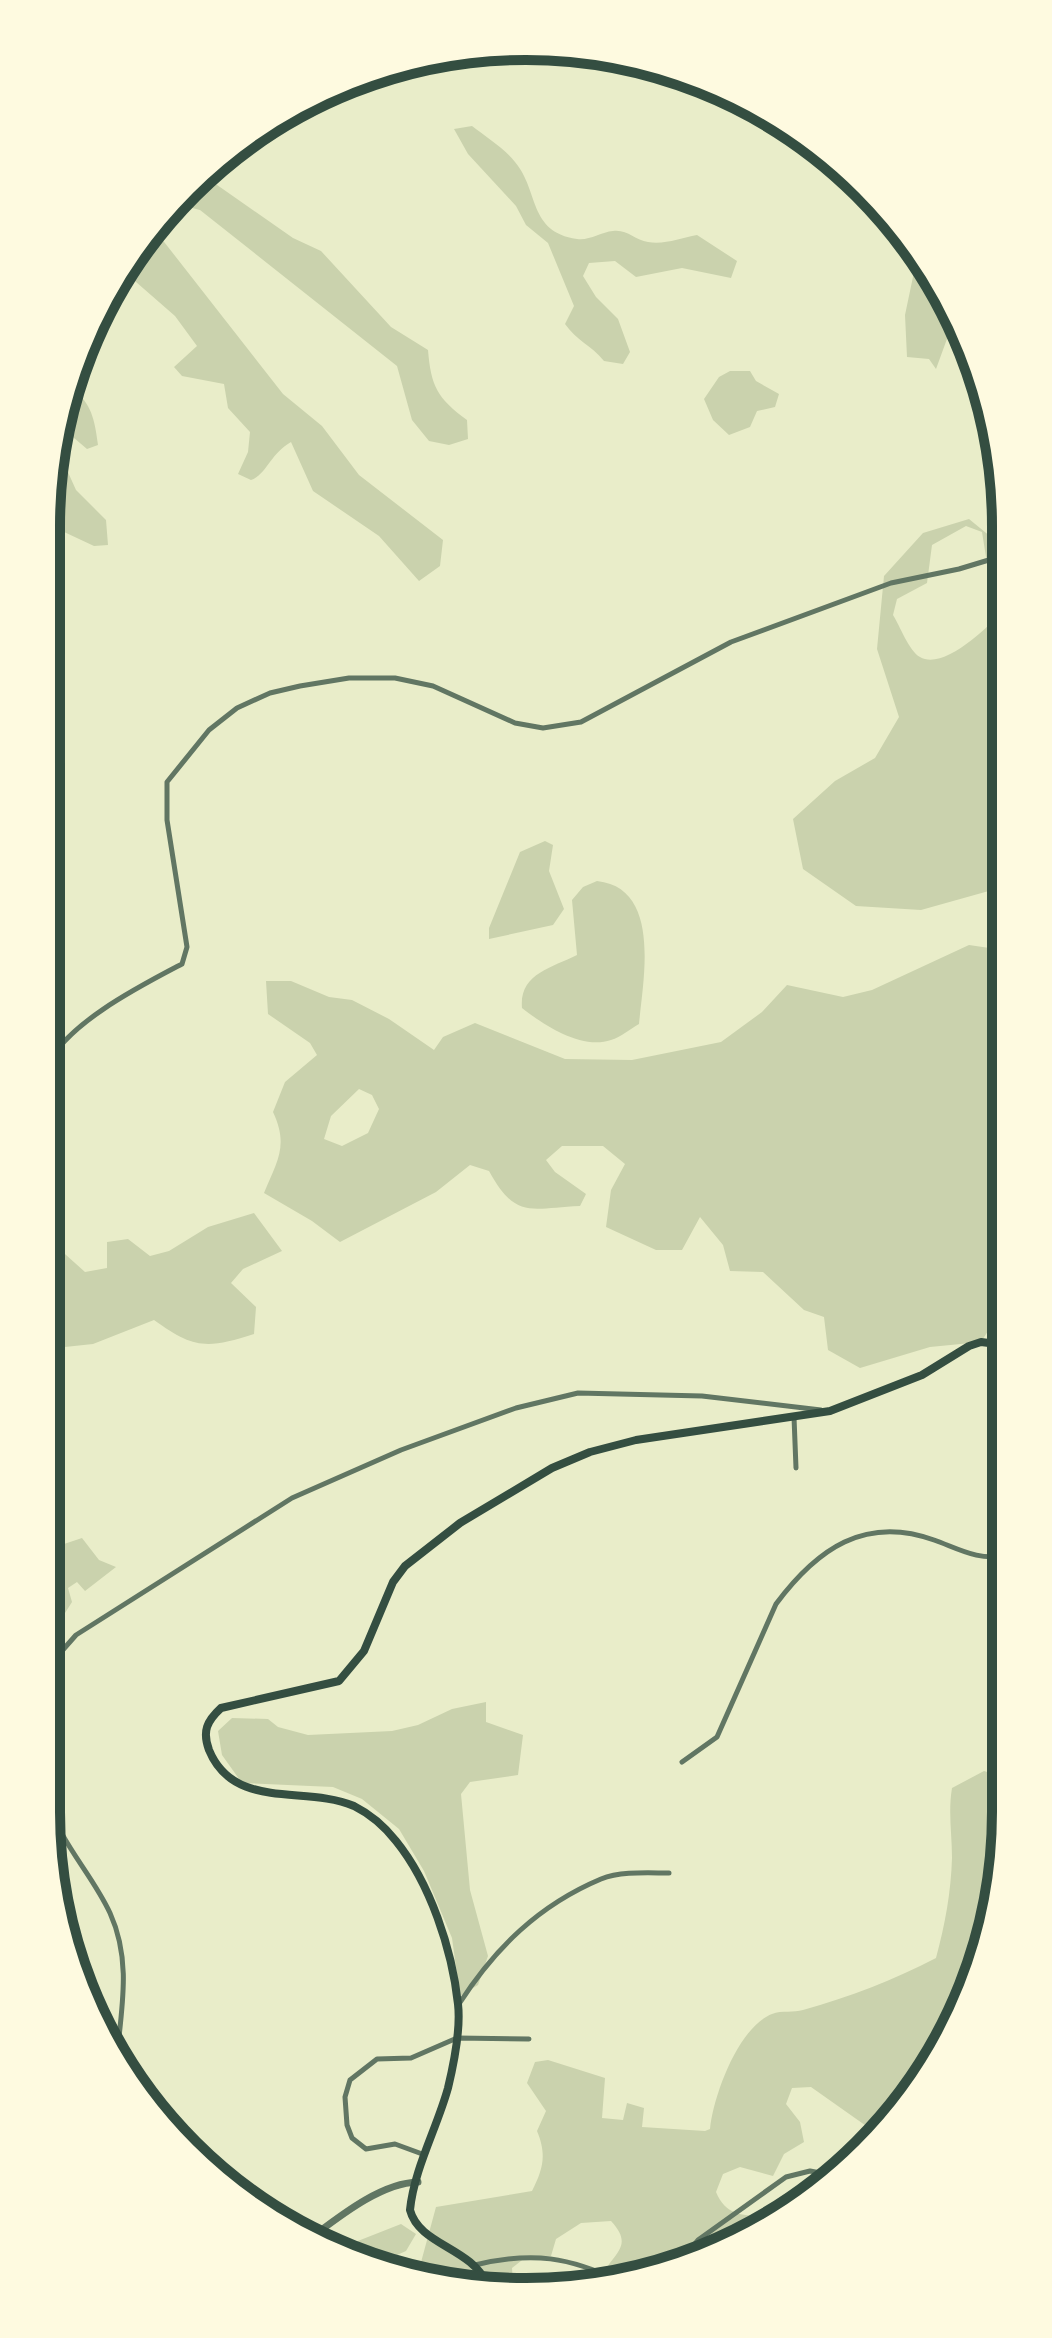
<svg xmlns="http://www.w3.org/2000/svg" width="1052" height="2338" font-family="'Titillium Web',sans-serif">
<style>
.green{fill:#cad2ad;fill-rule:evenodd}
.lines{fill:none;stroke-linecap:round;stroke-linejoin:round}
.minor{stroke:#617663;stroke-width:5}
.tertiary{stroke:#617663;stroke-width:7}
.secondary{stroke:#344e41;stroke-width:8}
.rim{fill:none;stroke:#344e41;stroke-width:10}
</style>
<rect width="100%" height="100%" fill="#e9edc9"/>
<path class="green" d="M472,126C486,137 504,148 515,162C539,190 528,232 577,239C589,241 601,232 613,231C627,229 635,240 648,242C664,245 681,238 697,235L737,261L731,278L682,268L636,277L615,261L589,263L583,276L596,297L618,319L630,352L623,364L604,361C591,345 577,341 565,324L574,306L548,243L526,225L516,206L468,154L454,129Z
M204,180H210L293,238L321,251L391,327L428,350C431,386 437,398 467,420L468,439L449,445L429,441L412,420L397,366L200,210L173,203Z
M154,229L283,394L322,426L359,475L443,540L440,566L419,581L379,536L313,491L291,442C270,454 267,474 251,480L238,474L248,452L250,432L228,408L224,384L182,376L174,367L197,346L175,316L128,275Z
M918,253L955,317L936,369L929,359L907,357L905,315Z
M730,371H750L756,381L779,394L775,407L757,411L750,427L729,435L713,420L704,399L719,377Z
M76,392C93,406 95,424 98,445L87,449L67,432L59,446L68,393Z
M58,450L76,490L106,520L108,545L94,546L62,531L56,512L49,506Z
M969,519L1002,546V587L986,557L982,532L966,526L932,545L927,583L897,599L893,615C900,626 909,651 920,657C943,671 989,627 1002,611L1003,887L921,910L856,906L803,869L793,819L835,781L875,758L899,717L877,649L884,576L923,533Z
M545,841L553,845L549,871L564,909L553,925L489,939V928L520,852Z
M597,881C662,888 643,980 639,1024C630,1029 621,1037 611,1040C581,1050 544,1025 522,1008C519,974 551,968 577,955L572,900L583,887Z
M969,945L1003,950L1004,1306L981,1342L930,1347L860,1368L828,1350L824,1317L804,1310L763,1272L730,1271L723,1245L700,1217L682,1250H656L606,1227L611,1190L625,1164L603,1146H562L546,1160L555,1172L586,1194L580,1206C530,1208 516,1220 489,1171L470,1165L436,1192L340,1242L312,1221L264,1193C277,1161 289,1146 273,1112L285,1082L317,1055L310,1043L268,1014L266,981H291L329,997L352,1000L389,1019L434,1050L443,1037L475,1023L565,1059L632,1060L721,1042L762,1012L787,985L843,997L872,990ZM359,1089L372,1095L379,1109L368,1133L342,1146L324,1139L331,1116Z
M254,1213L282,1251L243,1269L231,1283L256,1307L254,1334C207,1349 194,1349 154,1320L93,1344L46,1349V1237L85,1272L107,1268V1242L128,1239L150,1256L169,1251L208,1227Z
M82,1538L99,1560L116,1567L85,1591L77,1582L68,1588L72,1602L65,1613L46,1601V1557L64,1544Z
M486,1702V1722L523,1735L518,1775L470,1782L461,1794L470,1890L488,1956L478,1985L460,1996L452,1938L424,1871L399,1829L362,1799L333,1787L242,1783L222,1755L218,1731L232,1718L268,1719L278,1727L308,1735L392,1731L418,1725L452,1709Z
M984,1771L1006,1778V1812L980,1967L887,2128L879,2135L811,2087L792,2088L786,2104L800,2122L804,2142L784,2154L773,2176L740,2167L723,2174L716,2192C728,2221 752,2215 780,2216L766,2228L619,2283H601C606,2254 638,2250 611,2221L581,2223L556,2239L551,2256L526,2257L512,2268L513,2283C495,2283 478,2277 460,2277C440,2277 443,2287 417,2277L436,2207L532,2191C543,2169 547,2155 537,2131L546,2111L527,2083L535,2062L548,2060L605,2078L602,2118L623,2120L627,2103L644,2108L642,2127L705,2131L710,2129C713,2097 738,2027 772,2014C782,2010 794,2013 803,2010C849,1997 894,1980 936,1958C945,1925 951,1892 952,1858C952,1834 948,1812 952,1788Z
M401,2224L416,2234L406,2251L379,2263L340,2248Z"/>
<g class="lines">
<path class="minor" d="M46,1068C65,1024 140,986 182,964L187,947L167,820V782L209,730L237,708L270,693L300,686L349,678H395L433,686L515,723L543,728L581,722L731,642L891,583L959,569L1002,556
M794,1417L796,1468
M46,1669L76,1635L292,1498L401,1450L516,1408L578,1393L702,1396L821,1410
M682,1762L717,1737L776,1604C817,1549 865,1515 934,1540C957,1548 980,1562 1005,1555
M46,1794C57,1840 91,1872 110,1913C130,1957 123,2000 118,2046
M459,2004C495,1948 539,1905 601,1879C621,1871 648,1873 669,1873
M425,2155L395,2144L366,2149L352,2138L347,2125L345,2097L350,2080L377,2059L411,2058L457,2038L529,2039
M682,2259L698,2240L786,2177L810,2171L831,2175
M475,2265C533,2251 569,2257 622,2282"/>
<path class="tertiary" d="M312,2237C340,2216 381,2183 418,2182"/>
<path class="secondary" d="M486,2283C472,2248 419,2245 410,2210C414,2169 437,2128 448,2088C454,2063 461,2030 458,2004C452,1949 430,1883 396,1841C385,1827 370,1814 354,1806C305,1785 234,1811 209,1750C202,1731 207,1721 221,1708L339,1681L364,1651L393,1582L405,1566L460,1523L552,1468L590,1452L636,1440L830,1411L922,1375L969,1346L981,1342L1005,1345"/>
</g>
<path d="M0 0H1052V2338H0ZM526 60H526A466 466 0 0 1 992 526V1812A466 466 0 0 1 526 2278H526A466 466 0 0 1 60 1812V526A466 466 0 0 1 526 60Z" fill="#fefae0" fill-rule="evenodd"/>
<path class="rim" d="M526 60H526A466 466 0 0 1 992 526V1812A466 466 0 0 1 526 2278H526A466 466 0 0 1 60 1812V526A466 466 0 0 1 526 60Z"/>
</svg>
